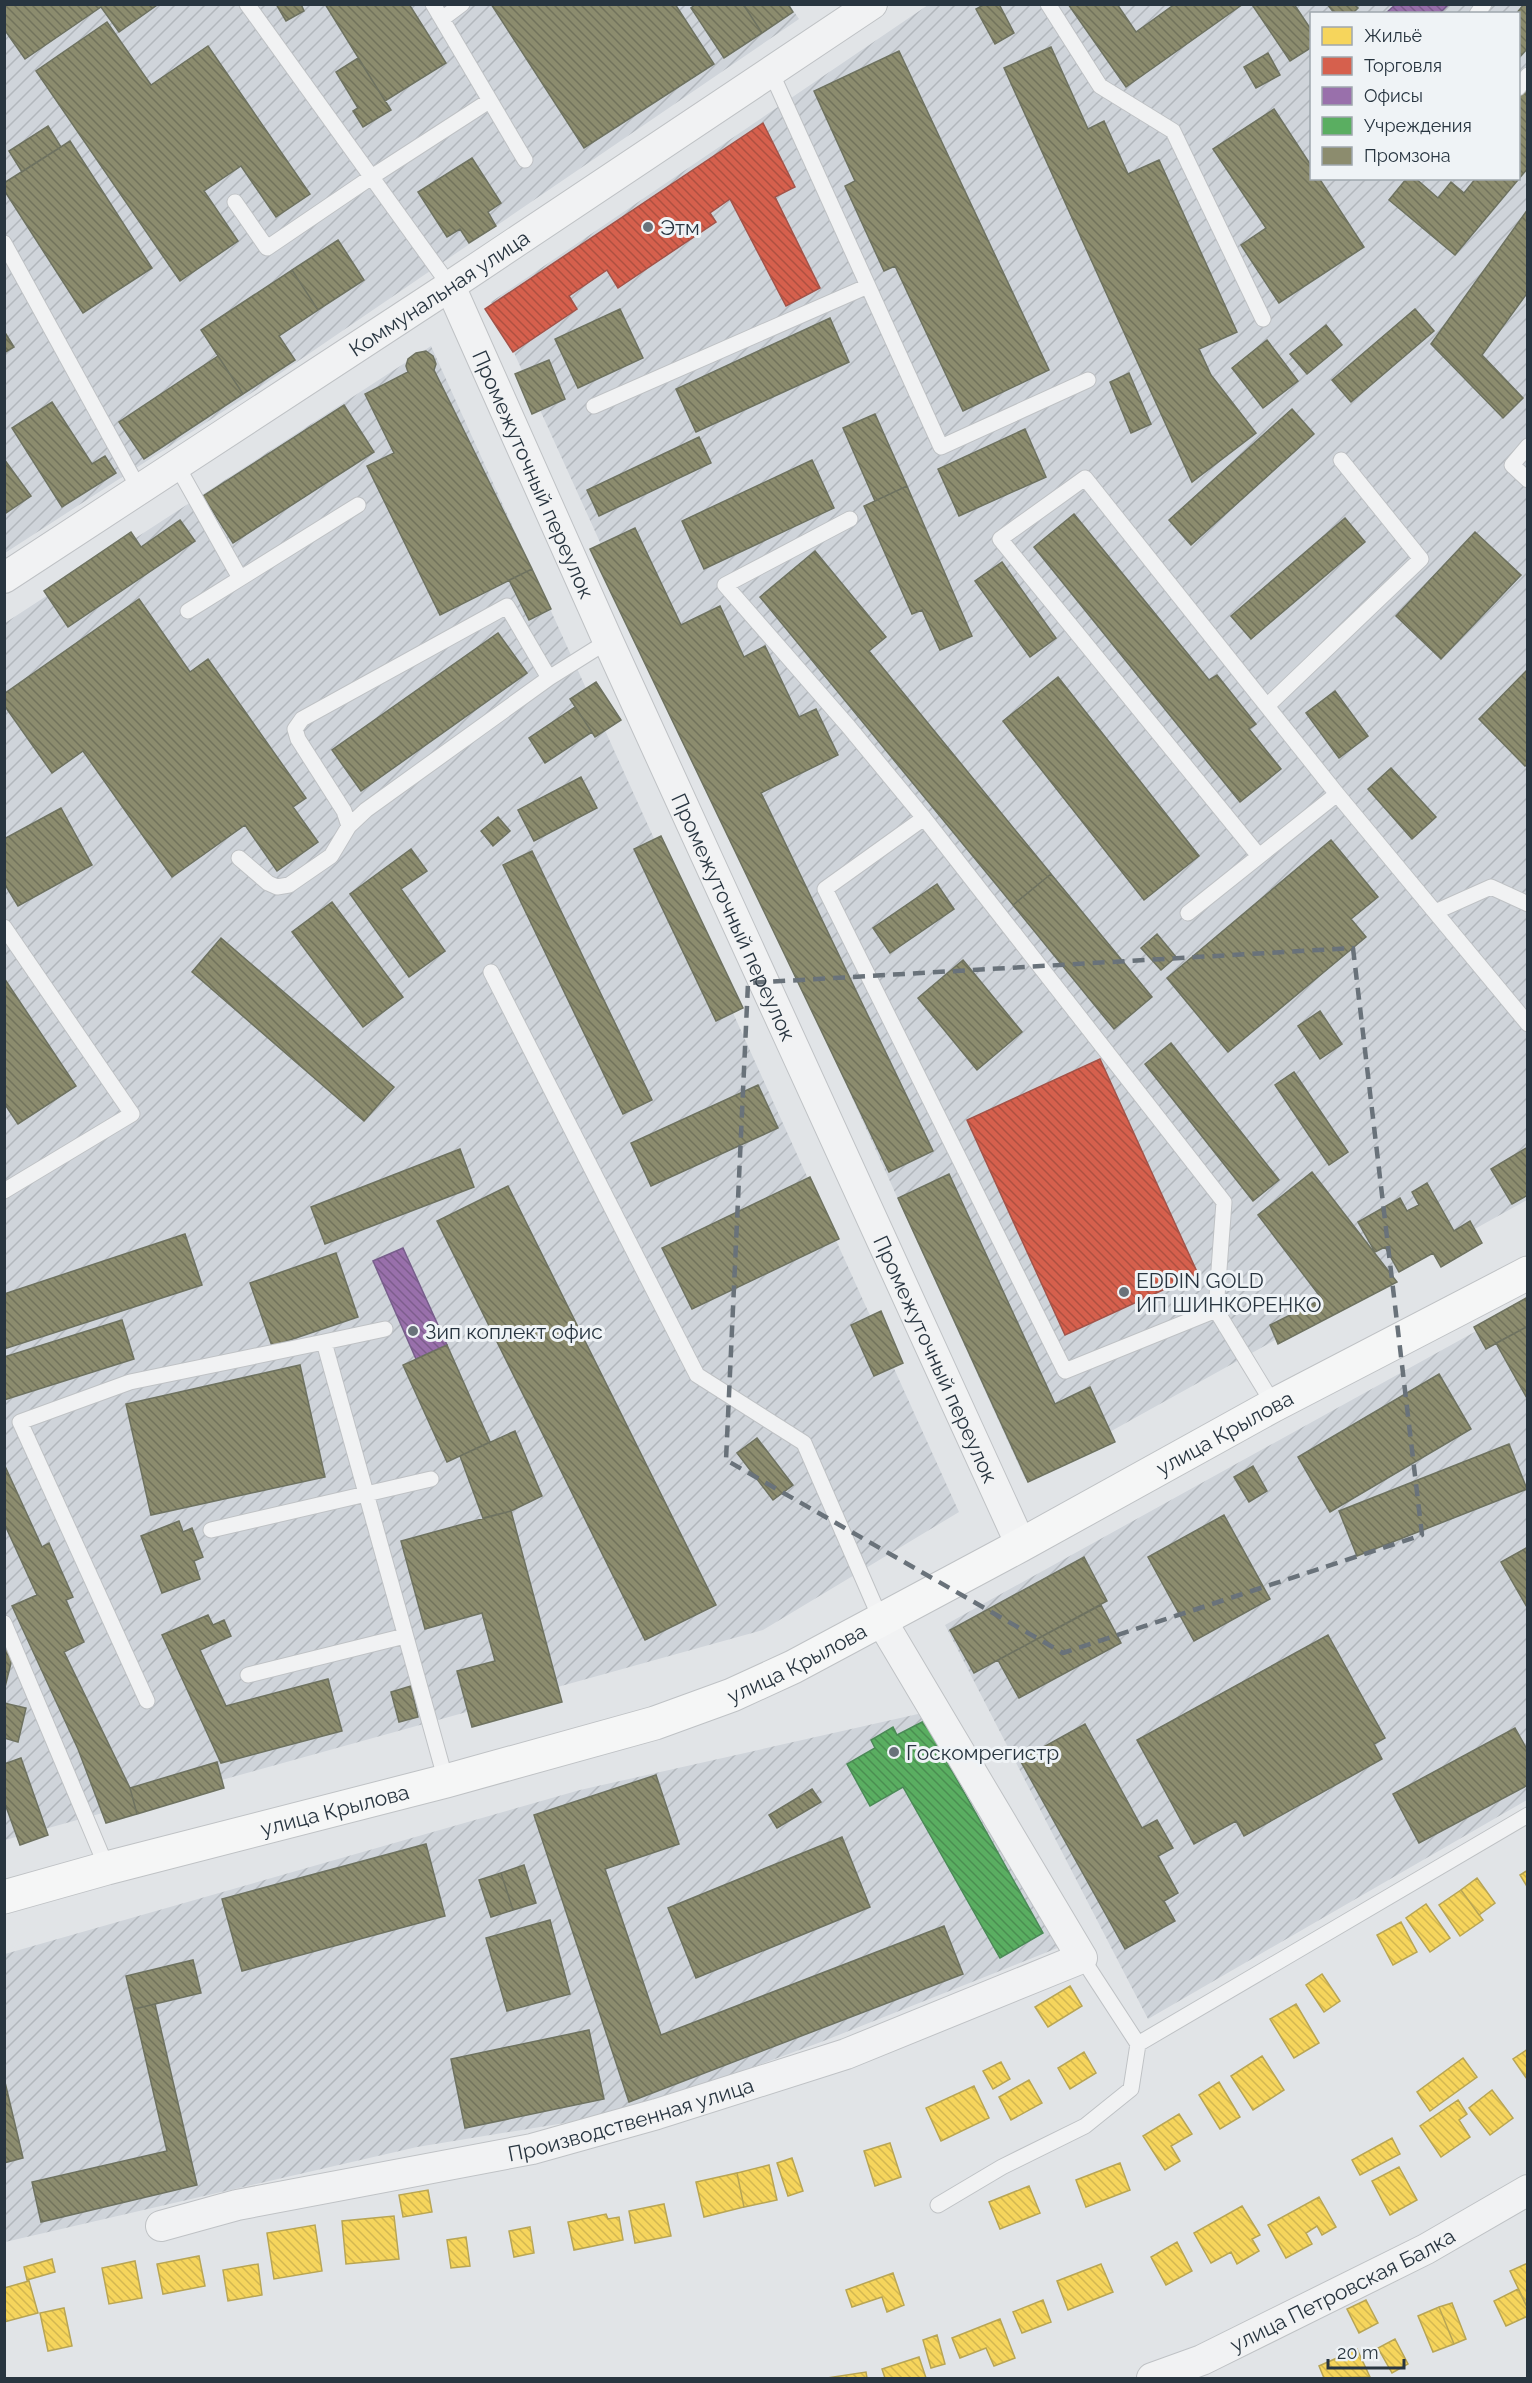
<svg xmlns="http://www.w3.org/2000/svg" width="1532" height="2383" font-family="Raleway,sans-serif">
<style>
.industrial{fill:url(#industrial-furrows);fill-rule:evenodd}
.homes{fill:url(#homes-back-hatch);stroke:#b8a554;stroke-width:1.5}
.shops{fill:url(#shops-back-hatch);stroke:#a25349;stroke-width:1.5}
.offices{fill:url(#offices-back-hatch);stroke:#775e8b;stroke-width:1.5}
.public{fill:url(#public-back-hatch);stroke:#4b8a57;stroke-width:1.5}
.industry{fill:url(#industry-back-hatch);stroke:#6e7260;stroke-width:1.5}
.lines{fill:none;stroke-linecap:round;stroke-linejoin:round}
.lane-casing{stroke:#bfc2c5;stroke-width:17}
.street-casing{stroke:#bfc2c5;stroke-width:32}
.secondary-casing{stroke:#bfc2c5;stroke-width:35}
.lane{stroke:#f1f2f3;stroke-width:15}
.street{stroke:#f1f2f3;stroke-width:30}
.secondary{stroke:#f5f6f6;stroke-width:33}
.marked{fill:none;stroke:#69727a;stroke-width:4.5;stroke-dasharray:12 8;stroke-linejoin:round}
.poi-dot{fill:#69727a;stroke:#eff3f6;stroke-width:2}
.labels{text-anchor:middle;dominant-baseline:central;stroke-width:6;stroke-linejoin:round;paint-order:stroke}
.poi-label{font-size:21px;fill:#283540;stroke:#eff3f6;text-anchor:start}
.street-label{font-size:21px;fill:#283540;stroke:#eff3f6}
</style>
<defs>
<pattern id="industrial-furrows" width="10" height="10" patternUnits="userSpaceOnUse" patternTransform="scale(1.5)"><rect width="10" height="10" fill="#cfd4da"/><path d="M-1 1l2-2M0 10L10 0M9 11l2-2" fill="none" stroke="#b2b7bc"/></pattern>
<pattern id="homes-back-hatch" width="6" height="6" patternUnits="userSpaceOnUse" patternTransform="scale(1.5)"><rect width="6" height="6" fill="#f6d55c"/><path d="M-1 5l2 2M0 0l6 6M5-1l2 2" fill="none" stroke="#d3b751"/></pattern>
<pattern id="shops-back-hatch" width="6" height="6" patternUnits="userSpaceOnUse" patternTransform="scale(1.5)"><rect width="6" height="6" fill="#d6604d"/><path d="M-1 5l2 2M0 0l6 6M5-1l2 2" fill="none" stroke="#ae5041"/></pattern>
<pattern id="offices-back-hatch" width="6" height="6" patternUnits="userSpaceOnUse" patternTransform="scale(1.5)"><rect width="6" height="6" fill="#9970ab"/><path d="M-1 5l2 2M0 0l6 6M5-1l2 2" fill="none" stroke="#7d5d8d"/></pattern>
<pattern id="public-back-hatch" width="6" height="6" patternUnits="userSpaceOnUse" patternTransform="scale(1.5)"><rect width="6" height="6" fill="#5aae61"/><path d="M-1 5l2 2M0 0l6 6M5-1l2 2" fill="none" stroke="#4a8e51"/></pattern>
<pattern id="industry-back-hatch" width="6" height="6" patternUnits="userSpaceOnUse" patternTransform="scale(1.5)"><rect width="6" height="6" fill="#8c8c6e"/><path d="M-1 5l2 2M0 0l6 6M5-1l2 2" fill="none" stroke="#72735c"/></pattern>
</defs>
<rect width="100%" height="100%" fill="#e1e4e7"/>
<path class="industrial" d="M789,4L799,19L247,396L5,553V5Z
M928,5H1527V1200L1025,1479L491,302ZM1312,14H1518V178H1312Z
M431,346L959,1512L763,1630L5,1840V623Z
M1527,1303V1800L1148,2019L945,1625Z
M927,1712L1060,1947L821,2042L632,2112L417,2147L5,2242V1954L580,1790Z"/>
<path class="homes" d="M1528,1870V1888L1520,1875Z
M1477,1878L1495,1903L1479,1915L1461,1890Z
M1461,1890L1483,1920L1460,1936L1439,1905Z
M1426,1904L1450,1938L1430,1952L1406,1918Z
M1401,1922L1417,1952L1393,1965L1377,1935Z
M1322,1974L1340,2001L1324,2012L1306,1985Z
M1070,1986L1082,2006L1048,2027L1035,2007Z
M1296,2004L1319,2043L1294,2058L1270,2019Z
M1528,2049V2078L1527,2079L1513,2059Z
M1084,2052L1096,2073L1070,2089L1058,2068Z
M1262,2056L1284,2090L1253,2110L1231,2076Z
M1463,2058L1477,2077L1430,2111L1417,2092Z
M1001,2062L1010,2079L993,2089L983,2071Z
M1029,2080L1042,2103L1011,2120L999,2097Z
M1219,2082L1240,2117L1220,2129L1199,2095Z
M974,2086L989,2118L941,2141L926,2108Z
M1492,2090L1513,2118L1490,2135L1469,2108Z
M1458,2100L1467,2114L1459,2120L1470,2137L1441,2157L1420,2126Z
M1179,2114L1192,2134L1171,2146L1180,2161L1165,2170L1143,2136Z
M1392,2138L1400,2154L1360,2175L1352,2160Z
M890,2143L901,2177L875,2186L864,2151Z
M792,2158L803,2191L788,2196L777,2163Z
M1120,2163L1130,2190L1086,2207L1076,2180Z
M769,2165L777,2200L744,2207L737,2173Z
M1399,2167L1417,2200L1390,2215L1372,2181Z
M737,2173L744,2207L704,2217L696,2182Z
M1029,2186L1040,2213L1000,2229L989,2202Z
M428,2190L432,2212L403,2217L399,2195Z
M1319,2197L1336,2227L1322,2235L1317,2226L1306,2233L1312,2244L1286,2258L1268,2225Z
M664,2204L671,2236L635,2243L629,2211Z
M1242,2206L1260,2235L1252,2239L1259,2251L1237,2264L1231,2252L1211,2263L1194,2233Z
M606,2214L608,2219L619,2217L623,2240L574,2250L568,2222Z
M394,2216L399,2259L346,2264L342,2221Z
M315,2225L322,2271L274,2279L267,2233Z
M530,2227L534,2253L514,2257L509,2231Z
M466,2237L470,2266L451,2268L447,2240Z
M1177,2242L1192,2271L1166,2285L1151,2257Z
M199,2256L205,2286L163,2294L157,2264Z
M52,2259L55,2272L27,2280L24,2267Z
M135,2261L142,2298L109,2304L102,2268Z
M1528,2263V2309L1510,2271Z
M258,2264L262,2295L228,2301L223,2270Z
M1101,2264L1113,2292L1068,2310L1057,2281Z
M893,2273L904,2305L887,2312L882,2297L852,2307L846,2290Z
M29,2281L38,2313L4,2322V2288Z
M1518,2289L1528,2309V2316L1506,2326L1494,2301Z
M1043,2300L1051,2322L1022,2333L1013,2312Z
M1366,2300L1378,2323L1359,2333L1347,2309Z
M1452,2303L1466,2339L1454,2344L1439,2307Z
M1439,2307L1454,2344L1433,2352L1418,2316Z
M64,2308L72,2346L48,2351L40,2313Z
M1000,2319L1015,2358L994,2366L986,2348L960,2358L952,2338Z
M937,2335L945,2364L931,2368L923,2340Z
M1395,2339L1408,2364L1392,2373L1378,2348Z
M1357,2349L1370,2377L1324,2378L1319,2366Z
M919,2357L926,2378H885L882,2369Z
M866,2372L867,2378H827Z"/>
<path class="shops" d="M763,123L795,187L775,197L820,288L786,306L730,199L710,213L716,222L618,288L607,270L569,296L577,309L513,352L485,309Z
M1100,1059L1198,1274L1065,1335L967,1120Z"/>
<path class="offices" d="M1396,4H1449L1439,14H1385Z
M403,1248L447,1345L416,1359L373,1261Z"/>
<path class="public" d="M924,1721L1043,1933L1000,1958L903,1787L870,1806L847,1764L875,1748L871,1740L893,1727L897,1735Z"/>
<path class="industry" d="M4,4H157V5L119,32L101,7L25,59L4,29Z
M276,4H301L304,11L286,21Z
M325,4H409L446,63L385,101Z
M491,4H675L714,64L584,148Z
M696,4H743L762,33L724,58L691,8Z
M743,4H788L793,12L762,33Z
M985,4H999L1014,33L995,44L976,9Z
M1068,4H1117L1136,32L1175,4H1243L1126,87Z
M1255,4H1294L1312,31V47L1290,61L1253,6Z
M1327,4H1354L1358,8L1352,14H1335Z
M1524,4H1528V48L1518,59V14H1516Z
M107,22L151,85L208,46L310,194L276,217L241,166L204,191L238,241L180,281L36,71Z
M1051,47L1088,129L1104,121L1128,174L1159,160L1237,332L1199,349L1211,375L1256,433L1192,482L1004,68Z
M899,51L1049,370L963,411L895,266L884,271L845,186L855,181L814,91Z
M1268,53L1280,75L1256,88L1244,67Z
M358,58L391,110L363,127L353,111L358,108L336,72Z
M1528,86V168L1455,255L1389,200L1407,178H1415L1438,198L1451,182L1464,193L1476,178H1518V96Z
M1274,109L1312,167V178H1319L1364,247L1279,303L1241,245L1266,228L1213,149Z
M48,126L61,147L22,172L9,151Z
M70,141L152,268L83,313L4,190V183Z
M472,158L501,203L488,212L496,226L469,243L460,229L447,237L418,192Z
M1528,209V292L1482,355L1523,398L1503,418L1431,344Z
M338,240L364,280L318,310L292,270Z
M292,270L318,310L279,336L295,360L243,394L201,330Z
M620,309L643,358L578,388L555,339Z
M1415,309L1434,331L1351,402L1332,380Z
M830,318L849,362L696,432L676,389Z
M1326,325L1342,345L1307,374L1290,354Z
M4,331L14,347L4,353Z
M1267,340L1298,381L1263,408L1232,368Z
M426,351L433,356L436,364L434,370L532,569L440,615L367,466L394,453L365,394L408,372L406,366L408,359L416,353Z
M218,356L243,394L144,459L119,422Z
M549,360L565,399L532,414L515,374Z
M1129,373L1151,424L1131,433L1110,382Z
M52,402L92,464L105,456L116,473L62,507L12,428Z
M344,405L374,452L233,543L203,496Z
M1292,409L1314,434L1191,545L1169,520Z
M875,414L907,486L875,501L843,428Z
M1025,429L1046,477L959,516L938,469Z
M699,437L711,463L599,516L587,490Z
M4,459L31,496L6,513L4,510Z
M812,460L834,508L704,569L682,521Z
M907,486L972,636L940,650L922,610L912,614L864,506Z
M1074,514L1209,680L1217,675L1256,724L1249,729L1281,769L1240,802L1034,547Z
M1345,518L1365,542L1251,639L1231,616Z
M180,520L195,541L68,627L44,591L131,532L141,547Z
M635,528L681,625L720,606L744,657L765,646L799,717L816,709L838,755L761,793L933,1151L889,1172L590,549Z
M1475,532L1521,575L1441,659L1396,616Z
M815,551L886,637L869,651L1051,874L1013,905L760,597Z
M1002,562L1056,638L1030,657L975,581Z
M532,569L551,609L529,620L509,580Z
M139,599L190,672L208,659L306,798L293,807L318,842L277,871L245,825L172,877L83,751L52,773L4,705V694Z
M498,633L527,673L361,791L332,750Z
M1528,669V764L1525,766L1479,719Z
M1058,677L1199,856L1144,900L1003,721Z
M596,682L621,720L595,737L570,699Z
M1335,691L1368,736L1339,758L1306,713Z
M575,707L592,732L545,763L529,738Z
M1391,768L1436,817L1412,839L1368,789Z
M581,777L597,808L534,841L518,810Z
M61,808L92,865L18,906L4,883V839Z
M498,817L510,831L493,846L481,831Z
M661,836L743,1008L716,1021L634,849Z
M1331,840L1378,897L1351,919L1366,937L1228,1052L1167,978Z
M411,849L427,871L401,889L445,951L409,977L350,894Z
M532,851L652,1100L623,1114L503,865Z
M1051,874L1152,997L1114,1029L1013,905Z
M937,884L954,909L890,953L873,928Z
M332,902L403,997L363,1027L292,932Z
M1157,934L1176,957L1161,970L1141,948Z
M221,938L394,1087L364,1121L192,972Z
M963,960L1022,1032L977,1070L918,998Z
M4,978L76,1086L18,1124L4,1103Z
M1320,1011L1342,1044L1320,1059L1298,1026Z
M1171,1043L1279,1180L1253,1201L1145,1064Z
M1294,1072L1348,1152L1329,1165L1275,1085Z
M758,1085L778,1128L651,1186L631,1143Z
M1528,1147V1195L1512,1204L1491,1169Z
M460,1149L474,1187L325,1244L311,1207Z
M1312,1172L1397,1282L1278,1344L1270,1325L1322,1299L1258,1215Z
M949,1174L1055,1404L1090,1387L1115,1442L1028,1482L898,1198Z
M810,1177L839,1239L692,1309L662,1248Z
M1427,1183L1454,1231L1470,1221L1482,1243L1441,1267L1433,1253L1399,1272L1385,1247L1375,1252L1358,1222L1400,1198L1407,1211L1419,1205L1412,1192Z
M508,1186L716,1605L645,1640L437,1221Z
M185,1234L202,1285L4,1349V1294Z
M336,1253L358,1317L272,1346L250,1283Z
M1528,1297V1326L1486,1349L1474,1327Z
M881,1311L903,1363L874,1376L851,1325Z
M122,1320L134,1359L4,1400V1357Z
M1528,1326V1400L1496,1343Z
M447,1345L490,1442L447,1462L403,1365Z
M300,1365L325,1477L151,1515L126,1404Z
M1439,1374L1471,1429L1330,1512L1298,1457Z
M515,1431L542,1496L511,1511L483,1518L460,1456Z
M757,1438L793,1485L773,1500L737,1453Z
M1509,1444L1527,1489L1357,1556L1339,1511Z
M4,1464L42,1547L49,1543L73,1597L66,1600L84,1642L64,1652L130,1788L137,1814L106,1823L78,1749L12,1606L37,1595L4,1523Z
M1253,1466L1267,1491L1249,1502L1234,1477Z
M511,1511L562,1702L472,1727L457,1671L495,1661L482,1613L425,1629L401,1541Z
M1224,1515L1270,1599L1194,1641L1148,1557Z
M179,1521L183,1532L192,1528L203,1557L194,1561L200,1579L162,1593L141,1536Z
M1528,1547V1609L1501,1562Z
M1084,1557L1107,1601L974,1673L950,1630Z
M1101,1605L1121,1643L1019,1698L998,1660Z
M208,1615L213,1625L224,1620L231,1636L200,1650L226,1706L328,1679L342,1731L221,1763L162,1635Z
M1328,1635L1385,1738L1374,1744L1382,1759L1244,1836L1236,1821L1194,1844L1137,1740Z
M4,1649L14,1651L4,1691Z
M411,1686L418,1717L399,1722L391,1692Z
M4,1703L26,1708L18,1742L4,1738Z
M1085,1724L1142,1828L1157,1820L1173,1848L1158,1856L1178,1893L1164,1901L1175,1921L1125,1949L1020,1760Z
M1515,1728L1528,1751V1785L1419,1843L1393,1794Z
M21,1758L48,1835L20,1845L4,1801V1764Z
M217,1762L224,1788L137,1814L130,1788Z
M656,1775L679,1844L605,1869L661,2035L944,1926L963,1974L629,2102L534,1815Z
M812,1789L821,1802L777,1828L769,1815Z
M842,1837L870,1907L696,1978L668,1908Z
M426,1844L445,1916L242,1971L222,1899Z
M524,1865L536,1903L513,1910L501,1873Z
M501,1873L513,1910L491,1917L479,1880Z
M550,1920L570,1994L507,2011L486,1938Z
M193,1960L201,1993L134,2009L126,1976Z
M155,2004L197,2185L41,2222L32,2182L167,2151L134,2009Z
M589,2030L604,2099L465,2128L451,2059Z
M4,2078L23,2158L4,2163Z"/>
<g class="lines">
<g class="lane-casing">
<path id="lane" d="M247,4L450,286
M433,4L525,160
M1048,4L1100,86L1173,131L1263,319
M1477,14L1484,4
M442,19L462,4
M771,72L941,447L1088,380
M1518,88L1528,75
M235,202L267,248L373,176L489,101
M4,243L139,489
M594,406L868,286
M1528,446L1512,465L1528,480
M176,464L240,578
M850,519L725,585L848,726L924,818L1224,1202L1216,1310
M188,611L358,505
M1267,706L1421,559L1341,460
M924,818L825,889L1065,1371L1216,1310L1274,1405
M349,826L344,811L298,739L295,729L302,719L507,606L549,678
M1259,856L1000,539L1085,478L1337,794L1528,1024
M239,858L268,883L277,887L289,885L331,856L349,826L366,810L549,678L608,641
M1435,912L1491,887L1528,904
M1188,913L1337,794
M4,927L132,1114L4,1191
M491,972L697,1375L804,1443L881,1620
M324,1342L385,1329
M211,1530L431,1479
M4,1623L107,1868
M248,1675L405,1636
M147,1701L20,1422L130,1382L324,1342L446,1781
M1082,1958L1138,2044L1528,1815
M938,2205L1002,2167L1085,2126L1131,2089L1138,2044"/>
</g>
<g class="street-casing">
<g id="street">
<path id="s1" d="M450,286L608,641L1021,1545"/>
<path id="s2" d="M4,578L450,286L872,4"/>
<path id="s3" d="M161,2226L237,2205L532,2149L657,2114L846,2054L1082,1958L881,1620"/>
<path id="s4" d="M1152,2378L1202,2360L1426,2249L1528,2190"/>
</g>
</g>
<g class="secondary-casing">
<g id="secondary">
<path id="s5" d="M4,1897L107,1868L446,1781L655,1723L732,1695L793,1667L1021,1545L1274,1405L1528,1273"/>
</g>
</g>
<use href="#lane" class="lane"/>
<use href="#street" class="street"/>
<use href="#secondary" class="secondary"/>
</g>
<path class="marked" d="M1353,948L1422,1535L1063,1653L726,1460L748,983Z"/>
<g class="poi-dot">
<circle cx="648" cy="227" r="6"/>
<circle cx="1124" cy="1292" r="6"/>
<circle cx="413" cy="1331" r="6"/>
<circle cx="894" cy="1752" r="6"/>
</g>
<g class="labels">
<g class="poi-label">
<text x="660" y="227">Этм</text>
<text x="1136" y="1280">EDDIN GOLD<tspan x="1136" dy="24">ИП ШИНКОРЕНКО</tspan></text>
<text x="425" y="1331">Зип коплект офис</text>
<text x="906" y="1752">Госкомрегистр</text>
</g>
<g class="street-label">
<text stroke="none"><textPath href="#s2" startOffset="520">Коммунальная улица</textPath></text>
<text stroke="none"><textPath href="#s1" startOffset="206">Промежуточный переулок</textPath></text>
<text stroke="none"><textPath href="#s1" startOffset="692">Промежуточный переулок</textPath></text>
<text stroke="none"><textPath href="#s1" startOffset="1178">Промежуточный переулок</textPath></text>
<text stroke="none"><textPath href="#s5" startOffset="1314">улица Крылова</textPath></text>
<text stroke="none"><textPath href="#s5" startOffset="828">улица Крылова</textPath></text>
<text stroke="none"><textPath href="#s5" startOffset="342">улица Крылова</textPath></text>
<text stroke="none"><textPath href="#s3" startOffset="482">Производственная улица</textPath></text>
<text stroke="none"><textPath href="#s4" startOffset="210">улица Петровская Балка</textPath></text>
</g>
</g>
<rect width="1532" height="2383" fill="none" stroke="#283540" stroke-width="12"/>
<rect x="1310" y="12" width="210" height="168" fill="#eff3f6" stroke="#9fa7ad" stroke-width="1.5"/>
<rect x="1322" y="27" width="30" height="18" fill="#f6d55c" stroke="#9fa7ad" stroke-width="1.5"/>
<text x="1364" y="42" font-size="18" fill="#283540">Жильё</text>
<rect x="1322" y="57" width="30" height="18" fill="#d6604d" stroke="#9fa7ad" stroke-width="1.5"/>
<text x="1364" y="72" font-size="18" fill="#283540">Торговля</text>
<rect x="1322" y="87" width="30" height="18" fill="#9970ab" stroke="#9fa7ad" stroke-width="1.5"/>
<text x="1364" y="102" font-size="18" fill="#283540">Офисы</text>
<rect x="1322" y="117" width="30" height="18" fill="#5aae61" stroke="#9fa7ad" stroke-width="1.5"/>
<text x="1364" y="132" font-size="18" fill="#283540">Учреждения</text>
<rect x="1322" y="147" width="30" height="18" fill="#8c8c6e" stroke="#9fa7ad" stroke-width="1.5"/>
<text x="1364" y="162" font-size="18" fill="#283540">Промзона</text>
<path d="M1328 2359v9h76v-9" fill="none" stroke="#283540" stroke-width="3"/>
<text x="1337" y="2359" font-size="18" fill="#283540" stroke="#eff3f6" stroke-width="4.5" paint-order="stroke">20 m</text>
</svg>
